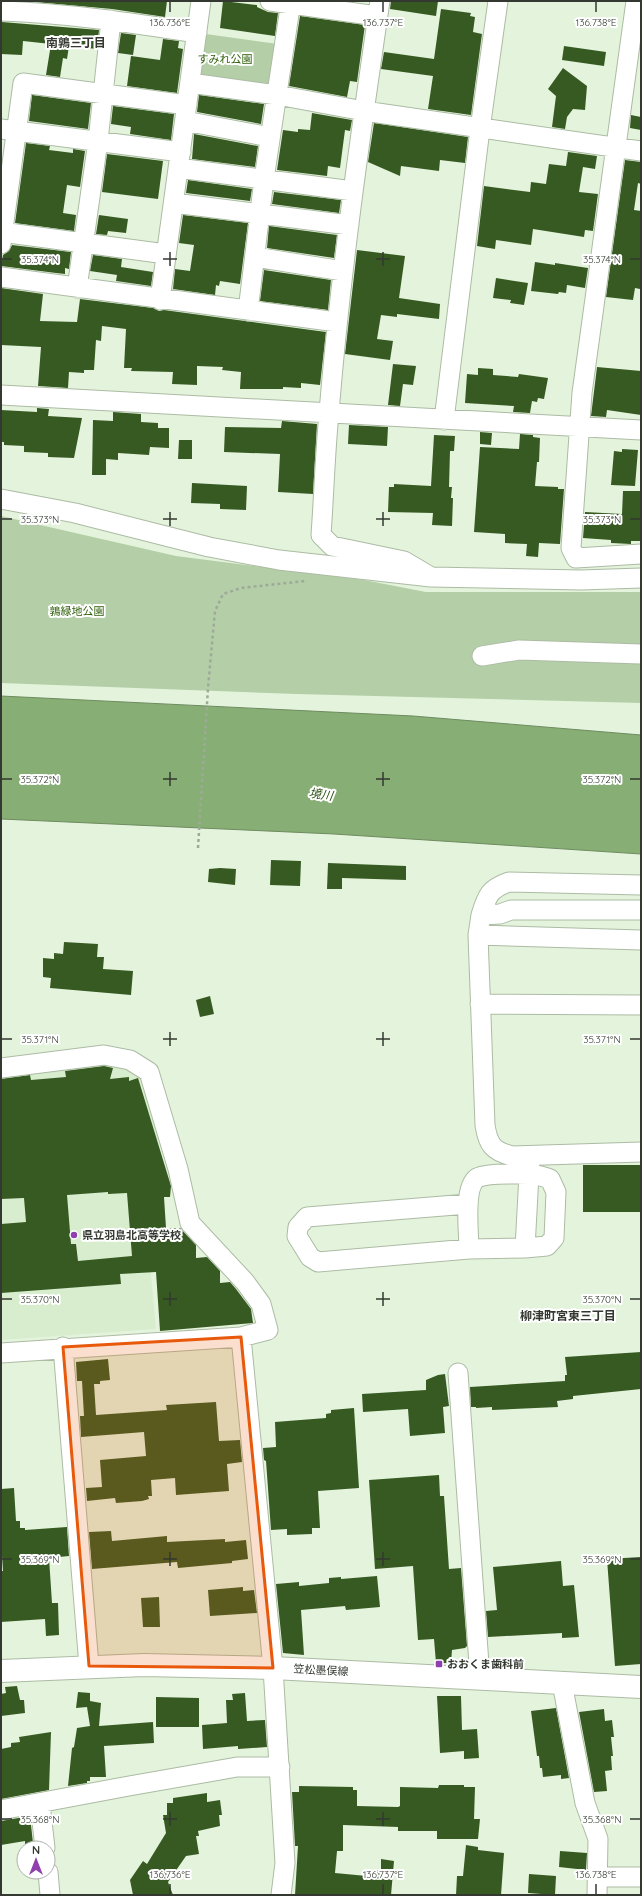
<svg xmlns="http://www.w3.org/2000/svg" width="642" height="1896" font-family="Quicksand,'Noto Sans JP',sans-serif">
<style>
.built{fill:#d8edce}
.green{fill:#b4cfa7}
.water{fill:#87ae74;stroke:#6e8b60}
.building{fill:#375a23;fill-rule:evenodd}
.lines{fill:none;stroke-linecap:round;stroke-linejoin:round}
.minor-casing{stroke:#acbba4;stroke-width:21}
.major-casing{stroke:#acbba4;stroke-width:24}
.path{stroke:#9eaa98;stroke-width:2.5;stroke-dasharray:3 3;stroke-linecap:butt}
.minor{stroke:#fff;stroke-width:19}
.major{stroke:#fff;stroke-width:22}
.marked{fill:#e8590c;fill-opacity:0.2;stroke:#e8590c;stroke-width:3;stroke-linejoin:round}
.ticks{fill:none;stroke:#333930;stroke-width:1.5}
.poi-dot{fill:#903fae;stroke:#fff;stroke-width:1.5}
.labels{text-anchor:middle;dominant-baseline:central;stroke-width:4;stroke-linejoin:round;paint-order:stroke}
.park-label{font-size:11px;fill:#30600b;stroke:#fff}
.poi-label{font-size:11px;font-weight:bold;fill:#333930;stroke:#fff;text-anchor:start}
.street-label{font-size:11px;fill:#333930;stroke:#fff}
.neighbourhood-label{font-size:12px;font-weight:bold;fill:#333930;stroke:#fff}
.water-label{font-size:12px;font-style:italic;fill:#2c5014;stroke:#fff}
.ticks-label{font-size:10px;text-anchor:middle;fill:#333930;stroke:#fff;stroke-width:4;stroke-linejoin:round;paint-order:stroke}
</style>
<rect width="100%" height="100%" fill="#e4f4dc"/>
<path class="built" d="M103,1062L121,1066L140,1076L165,1140L139,1142L156,1329L1,1340V1071L37,1073Z"/>
<path class="green" d="M206,34L278,44L272,89L196,78Z
M1,516L176,556L364,580L426,592H641V703L296,694L1,683Z"/>
<path class="water" d="M1,696L413,716L641,735V854L334,834L1,819Z"/>
<path class="building" d="M24,1H167L165,17L112,9Z
M223,1L257,5V7L268,12L278,13L275,36L220,28Z
M391,1H438L436,16L390,9Z
M441,9L471,13L470,16L475,17L473,32L482,34L471,115L428,109L433,76L381,69L384,52L434,59Z
M300,16L365,25L357,82L350,81L347,97L289,86Z
M2,22L99,30L97,49L69,46L67,59L63,58L60,77L46,75L51,44L23,41L22,55L1,54Z
M121,33L136,35L133,55L118,53Z
M163,39L179,41L178,48L183,49L177,93L127,86L131,56L160,60Z
M564,46L606,52L604,66L562,60Z
M563,68L587,86L585,110L573,109L567,117L565,129L552,127L556,96L548,89Z
M32,95L91,103L88,129L29,121Z
M199,95L264,104L261,124L197,112Z
M113,106L174,114L171,140L130,134L131,127L111,124Z
M312,113L352,120L350,131L345,130L340,168L328,166L327,176L277,170L283,130L298,132V129L310,130Z
M631,115L641,117V130L630,128Z
M374,123L468,137L465,163L440,160L439,171L401,166L400,176L368,162Z
M194,134L258,146L255,167L192,159Z
M26,143L50,146L49,150L73,153V149L85,151L80,187L67,185L63,213L76,215L74,231L15,223Z
M568,152L597,156L595,169L583,167L579,192L598,194L593,231L585,230L584,237L533,229L531,245L496,240L495,249L477,246L484,186L530,192L531,182L546,184L549,164L566,166Z
M107,154L163,161L158,199L102,192Z
M625,160L641,162V184L638,183L634,210L641,211V281L640,289L635,288L633,300L606,297Z
M188,180L252,189L250,201L186,193Z
M274,192L341,200L339,213L272,204Z
M99,215L128,219L126,233L108,231L107,235L96,234Z
M183,215L248,223L240,284L220,281L219,286L216,285L215,295L173,289L175,269L190,271L194,245L179,243Z
M269,226L337,235L334,258L267,248Z
M12,245L71,252L69,269L65,268V274L56,273L1,266L3,255L9,251Z
M357,250L405,256L399,298L440,304L439,319L397,314V317L381,315L377,339L393,341L390,360L345,354Z
M93,255L122,259L121,267L153,272L151,286L116,281L117,275L90,271Z
M535,262L555,265V263L588,268L585,288L567,285L566,293L559,292L558,294L531,291Z
M264,270L331,280L328,310L260,301Z
M496,278L528,283L524,305L510,303L511,300L493,298Z
M1,288L43,294L40,321L77,322L80,299L153,308L159,311L164,310L326,332L320,385L301,383V388L283,387V389H240L241,372L222,370L223,367L197,366V385L172,384L173,372L131,371L132,368H124L126,329L102,326L101,341L96,340L94,370H84V373L69,372L68,388L38,386L41,347L1,345Z
M393,364L416,366L413,385L403,384L400,406L388,405Z
M597,367L641,371V415L607,410L606,417L591,416Z
M478,368L493,369V375L518,377L519,374L548,378L544,399L538,398L537,402L532,401L530,413L513,412L514,406L465,403L467,374L478,375Z
M37,408L49,409L48,416L82,418L74,458L48,457V453L24,452V446L4,445V442H1V410L37,412Z
M113,412L141,414V422L158,423V428H169V448L150,447L149,455L118,453V460L106,459V475H92L93,420L113,421Z
M282,421L317,424L313,494L278,492L280,454L224,452L225,427L281,428Z
M349,425L388,427L387,446L348,444Z
M480,432L492,433L491,445L480,444Z
M520,434L533,435V437L540,438L539,462H537L535,486L558,487V489H564L560,544L539,543L538,557L526,556L527,544L505,543V534L474,532L480,447L519,449Z
M434,435L455,436L454,451H450L449,487H452L451,498H453L452,526L432,525L433,513L388,512L389,487H394V484L431,486Z
M179,440H192V459H178Z
M622,449L638,450L635,486L611,485L614,451L622,452Z
M192,483L247,486L246,510L220,509V504L191,503Z
M623,491H641L640,541H631V544L611,543V540L583,538L585,512L622,514Z
M271,860L301,861L300,886L270,885Z
M328,863L406,866V880L342,878V889H327Z
M220,868L236,869L235,885L208,882L209,869Z
M64,942L98,944L97,957H104L103,969L133,971L131,995L50,988L51,978L43,977V958L54,959V953L63,954Z
M210,996L214,1014L200,1017L196,1000Z
M104,1066L113,1068L110,1079L129,1077V1081L138,1078L171,1186L170,1197H164L166,1228H180L196,1245V1258L207,1257L220,1271V1283L230,1282L236,1289L251,1309L253,1323L160,1331L156,1272L120,1274L121,1284L1,1293V1224L26,1222L24,1198L1,1199V1079L30,1075L31,1080L66,1077L65,1071ZM108,1192V1194L127,1193L132,1256L78,1261L76,1244H71L67,1195Z
M583,1165H641V1212H583Z
M641,1352V1389L573,1396V1399L557,1401L558,1407L492,1410V1407L476,1408V1407H471L470,1387L565,1381V1375H567L565,1357Z
M108,1359L110,1380L100,1381V1384H94L96,1415L167,1410L166,1405L216,1402L219,1441L240,1440L242,1462L227,1464L229,1491L176,1495L175,1478L151,1480L152,1496H148L149,1499L142,1501L116,1503L115,1498L87,1501L86,1488L102,1487L100,1460L146,1456L144,1432L81,1437L80,1416H84L82,1381H77L76,1362Z
M445,1374L449,1406L443,1407L445,1433L410,1436L408,1409L363,1412L362,1394L426,1390V1380L438,1375Z
M354,1408L359,1488L318,1491L320,1528H312V1534L287,1535V1529L271,1530L266,1461L264,1460L263,1448L276,1447L275,1422L326,1418V1414L331,1413V1410Z
M439,1475L440,1496H444L449,1569L461,1568L467,1646L465,1648L452,1650L451,1663H436L434,1639L418,1640L413,1566L375,1569L369,1480Z
M14,1488L16,1521H20V1528H25V1530L67,1527L69,1556L49,1558L52,1603H58L59,1635L46,1636L45,1619L1,1622V1571H3L1,1541V1489Z
M111,1531L112,1541L167,1536V1542L225,1539V1542L246,1540L248,1559L232,1561V1563L178,1568L177,1562L92,1569L89,1532Z
M641,1557V1664L615,1666L607,1559Z
M561,1561L563,1586L574,1585L579,1637L562,1638V1633L488,1637L486,1611L497,1610L493,1567Z
M377,1576L380,1607L346,1610L345,1606L301,1610L304,1655L283,1653L276,1584L299,1582V1586L329,1583V1578L341,1577V1579Z
M243,1587V1591L254,1590L257,1613L210,1616L208,1590Z
M159,1597L160,1627H143L141,1598Z
M17,1686L20,1700H24L25,1713L1,1716V1694L6,1693L5,1687Z
M78,1692L90,1693V1701L101,1703L99,1726L153,1722L154,1743L104,1746L106,1777H90V1781H87V1783L68,1786L72,1748L74,1747L77,1728L90,1726L87,1707L76,1708Z
M245,1693L247,1721L265,1720L267,1747L238,1749V1746L203,1749L202,1725L227,1723L226,1700H233L232,1694Z
M437,1696H461L462,1730L477,1729L479,1758L464,1759V1751L440,1753Z
M156,1697L199,1698V1727H156Z
M556,1708L569,1778L561,1779V1775L543,1777L542,1768H540L539,1756H537L531,1711Z
M604,1709L605,1721L612,1720L614,1737H611L613,1756H611L612,1770L605,1771L607,1791L594,1792L579,1712Z
M51,1732L49,1790L1,1799V1749L11,1747V1743L20,1742L19,1737Z
M439,1785H464V1787H475L474,1819H480L478,1839H437V1831H398V1827L343,1825V1851H337L335,1873L377,1877V1870H381V1859L394,1861L391,1895H295L298,1846H295L292,1792H299V1786L353,1787V1790H357V1806L398,1807L400,1806V1787L438,1788Z
M207,1793V1802L220,1800L222,1815H219L220,1826L198,1831L199,1836H196L199,1854L186,1856L168,1882L173,1895H133L130,1880L143,1861L147,1864L166,1833L163,1815H167V1803H173V1798Z
M30,1816L33,1843L25,1845V1841L1,1845V1821Z
M466,1845L478,1847V1850L504,1853L501,1895H456L457,1876H463Z
M560,1851L587,1853L586,1870L559,1867Z
M529,1874L556,1876L555,1895L528,1893Z"/>
<g class="lines">
<g class="minor-casing">
<path id="minor" d="M270,1L377,16
M380,1C360,138 340,275 329,413C325,454 324,494 321,535L332,546L404,561L431,577
M636,1L582,393L571,548L576,558L641,554
M1,11C67,13 132,23 197,33
M190,83L277,95L364,111L641,151
M185,121L270,137
M1,129L181,152
M178,168L353,191
M174,203L349,225
M1,232L166,254
M1,244L23,83L187,105
M255,257L343,271
M1,277L337,322
M77,288L98,141L111,20
M160,300L201,1
M248,311L264,179L291,1
M1,395L641,430
M444,420L480,129L498,1
M1,499L75,513L209,547L279,560L431,577L581,580L641,578
M482,656L519,650L641,654
M641,910H511L500,914L481,915L478,935L485,1125C488,1145 493,1151 512,1156L641,1152
M481,915C487,896 489,889 509,882L641,885
M478,935L641,940
M480,1004L641,1005
M1,1068L104,1055L130,1060L149,1072L178,1169L190,1223L245,1282L261,1304L268,1330L241,1337L1,1353
M468,1204L307,1217L298,1227L297,1236L310,1257L318,1262L469,1249L525,1248L530,1156
M469,1249C469,1233 463,1188 477,1178C485,1174 499,1174 508,1174C522,1174 536,1173 550,1179L556,1192L554,1238L547,1246L525,1248
M241,1337L273,1668L285,1863L281,1895
M63,1347L89,1666
M458,1373L480,1678
M562,1683L585,1803L598,1839L597,1895
M40,1804L45,1848
M1,1810L129,1786L237,1767H280
M48,1872L50,1895
M597,1877H641"/>
</g>
<g class="major-casing">
<path id="major" d="M1,1671L144,1665L273,1668L641,1687"/>
</g>
<path class="path" d="M198,848L208,688L215,611L223,594L241,588L305,581"/>
<use href="#minor" class="minor"/>
<use href="#major" class="major"/>
</g>
<path class="marked" d="M241,1337L273,1668L89,1666L63,1347Z"/>
<path class="ticks" d="M170,2V12M383,2V12M596,2V12M170,252V266M383,252V266M2,259H12M163,259H177M376,259H390M630,259H640M170,512V526M383,512V526M2,519H12M163,519H177M376,519H390M630,519H640M170,772V786M383,772V786M2,779H12M163,779H177M376,779H390M630,779H640M170,1032V1046M383,1032V1046M2,1039H12M163,1039H177M376,1039H390M630,1039H640M170,1292V1306M383,1292V1306M2,1299H12M163,1299H177M376,1299H390M630,1299H640M170,1552V1566M383,1552V1566M2,1559H12M163,1559H177M376,1559H390M630,1559H640M170,1812V1826M383,1812V1826M2,1819H12M163,1819H177M376,1819H390M630,1819H640M170,1884V1894M383,1884V1894M596,1884V1894"/>
<g class="poi-dot">
<circle cx="74" cy="1235" r="4"/>
<rect x="435" y="1660" width="8" height="8" rx="2"/>
</g>
<g class="labels">
<g class="park-label">
<text x="225" y="59">すみれ公園</text>
<text x="77" y="611">鶉緑地公園</text>
</g>
<g class="poi-label">
<text x="82" y="1235">県立羽島北高等学校</text>
<text x="447" y="1664">おおくま歯科前</text>
</g>
<g class="street-label">
<text transform="translate(321 1670) rotate(3)">笠松墨俣線</text>
</g>
<g class="neighbourhood-label">
<text x="76" y="42">南鶉三丁目</text>
<text x="568" y="1315">柳津町宮東三丁目</text>
</g>
<g class="water-label">
<text transform="translate(321 794) rotate(8)">境川</text>
</g>
</g>
<g class="ticks-label">
<text x="170" y="26">136.736°E</text>
<text x="383" y="26">136.737°E</text>
<text x="596" y="26">136.738°E</text>
<text x="40" y="263">35.374°N</text>
<text x="602" y="263">35.374°N</text>
<text x="40" y="523">35.373°N</text>
<text x="602" y="523">35.373°N</text>
<text x="40" y="783">35.372°N</text>
<text x="602" y="783">35.372°N</text>
<text x="40" y="1043">35.371°N</text>
<text x="602" y="1043">35.371°N</text>
<text x="40" y="1303">35.370°N</text>
<text x="602" y="1303">35.370°N</text>
<text x="40" y="1563">35.369°N</text>
<text x="602" y="1563">35.369°N</text>
<text x="40" y="1823">35.368°N</text>
<text x="602" y="1823">35.368°N</text>
<text x="170" y="1878">136.736°E</text>
<text x="383" y="1878">136.737°E</text>
<text x="596" y="1878">136.738°E</text>
</g>
<rect width="642" height="1896" fill="none" stroke="#333930" stroke-width="4"/>
<g transform="translate(36 1860)"><circle r="19" fill="#ffffff" stroke="#adb0ac"/>
<path d="M0-3L7 15L0 10L-7 15Z" fill="#903fae"/>
<text y="-6" font-size="11" font-weight="bold" text-anchor="middle" fill="#333930">N</text>
</g>
</svg>
